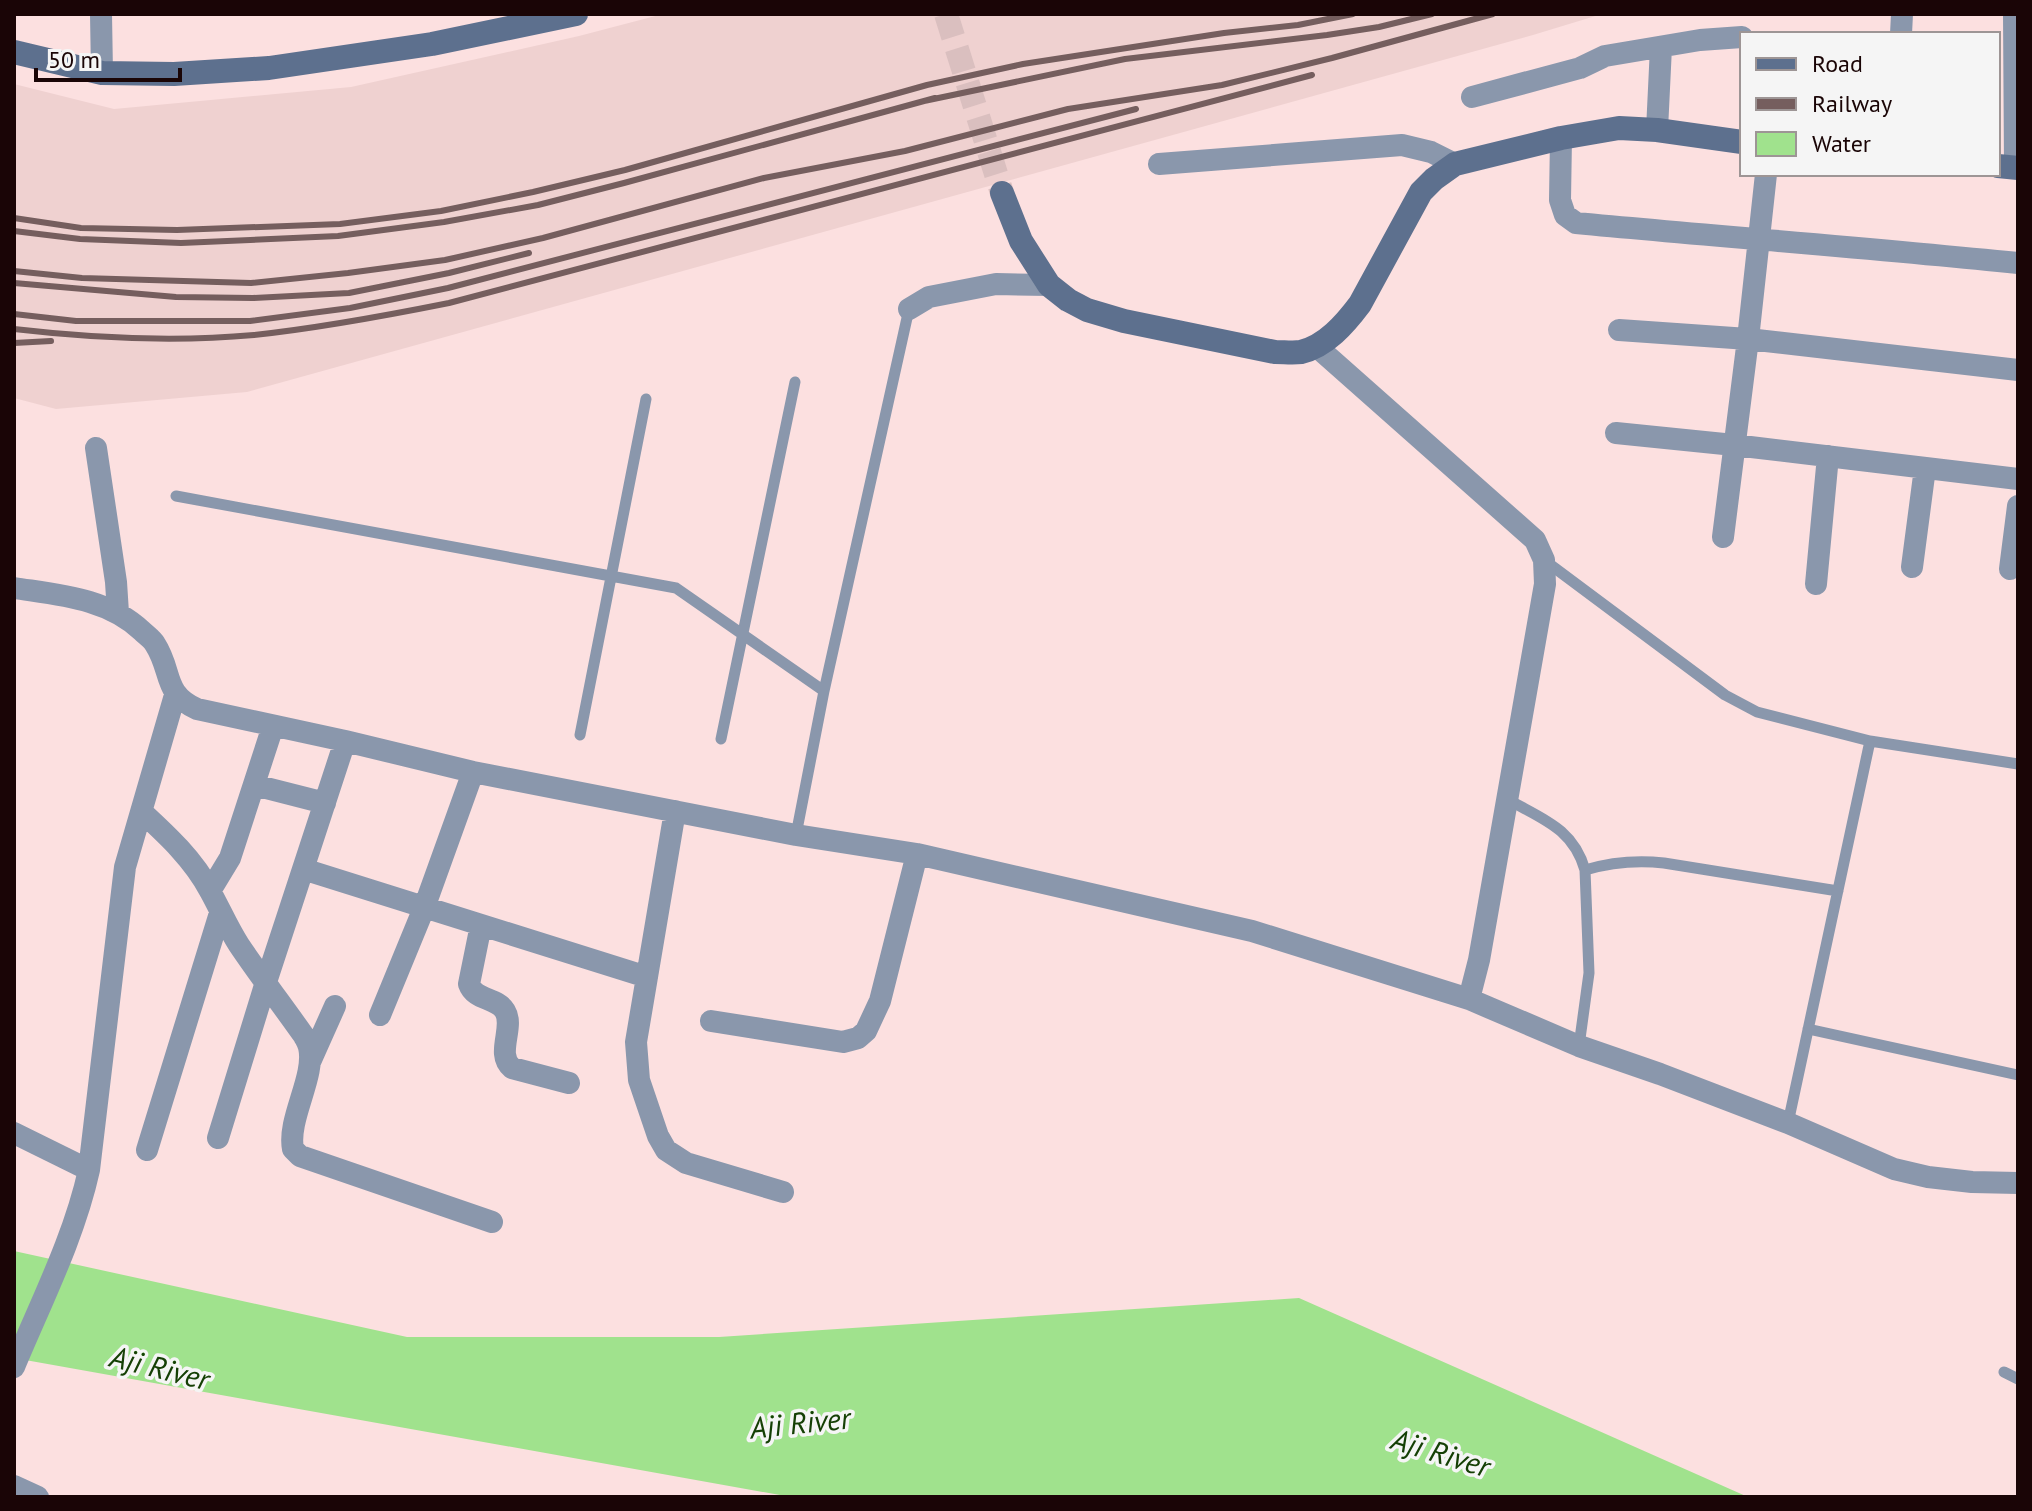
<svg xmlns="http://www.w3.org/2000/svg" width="2032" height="1511" font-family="'PT Sans',sans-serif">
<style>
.built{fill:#efd1d0}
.water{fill:#a0e28d}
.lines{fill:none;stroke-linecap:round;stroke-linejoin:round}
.secondary-tunnel{stroke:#dabfbf;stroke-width:24;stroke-dasharray:24 12;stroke-linecap:butt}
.lane{stroke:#8a97ac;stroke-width:11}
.street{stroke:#8a97ac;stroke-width:22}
.secondary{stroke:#5d708e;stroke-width:24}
.rail{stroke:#755e5e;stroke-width:6}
.labels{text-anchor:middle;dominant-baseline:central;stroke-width:7;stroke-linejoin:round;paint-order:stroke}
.water-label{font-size:30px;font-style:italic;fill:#154005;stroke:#f5f5f5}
</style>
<rect width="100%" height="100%" fill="#fce0e0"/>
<path class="built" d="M663,14H1602L1533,35L247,392L56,409L14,398V84L114,109L351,87L579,36Z"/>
<path class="water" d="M14,1251L407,1337H719L1299,1298L1748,1497H791L14,1358Z"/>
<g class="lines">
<path class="secondary-tunnel" d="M946,14L1002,193"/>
<path class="lane" d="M176,496L676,588L824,691
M1544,560L1725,695L1757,712L1870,741L2018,764
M580,735L646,399
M721,739L795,382
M1507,799C1542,819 1573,828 1585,870L1589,973L1579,1046
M796,835L824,691L909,309
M1585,870C1612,862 1637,860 1664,863L1838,891
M1808,1029L2018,1075
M1788,1123L1870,741
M2004,1372L2018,1379"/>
<path class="street" d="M101,14L102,73
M2014,14L2015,167
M1901,34L1902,14
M1472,97L1580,68L1605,56L1700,40L1742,37
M1657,130L1661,47
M1561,138L1560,200L1565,215L1576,223C1724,237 1871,248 2018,263
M1159,164L1402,145L1431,152L1455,164
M909,309L929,297L996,284L1049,285
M1619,330L1748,339L1766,174
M1316,346L1535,540L1544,560L1545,584L1479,960L1469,999
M1616,433L1734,445L2018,479
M96,448L116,582L118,613
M1723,537L1748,339L2018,370
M1912,567L1925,468
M2010,569L2018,506
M1816,584L1828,456
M14,588C59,595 107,598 142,631C146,635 152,639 155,644C173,672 162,693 197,709L345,741L473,772L796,835L917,854L1252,931L1469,999L1579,1046L1660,1074L1788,1123L1894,1169L1928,1177L1972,1182L2018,1183
M254,785L325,803
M675,811L636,1042L639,1080L658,1136L666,1150L686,1163L783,1192
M142,812C167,835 194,860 210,891C220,909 228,928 239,945C260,976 282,1005 304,1036C306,1040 308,1043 309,1047C316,1076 287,1119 293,1149L300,1156L492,1222
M303,869L647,977
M210,891L230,858L273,726
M481,925L469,984C475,1001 497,997 505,1011C515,1027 495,1054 512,1068L569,1083
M380,1015L424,908L473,772
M711,1021L843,1042L858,1038L866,1031L880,1001L917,854
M310,1062L335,1006
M14,1133L89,1170
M218,1138L266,982L345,741
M147,1150L220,913
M14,1367C41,1302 74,1238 89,1170L125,867L175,695
M14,1486L38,1497"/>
<path class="secondary" d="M14,52L102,73L174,74L269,68L432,44L576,14
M1998,166L2018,168
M1002,193L1021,241L1049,285L1068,300L1087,310L1124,321L1275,352C1284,352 1293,353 1301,352C1326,346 1345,324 1360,304L1421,192L1434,179L1455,164L1561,138L1619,128L1657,130L1742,142"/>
<path class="rail" d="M924,101L1125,59L1327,35L1379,27L1432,14
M14,218L81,228L177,230L340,224L441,211L533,192L625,170L927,85L1023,64L1224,33L1298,25L1353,14
M14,231L80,239L181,243L338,236L444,222L538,205L624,183L935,98
M14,271L82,278L251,283L348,273L445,260L543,238L764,178L905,151L1068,109L1222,85L1332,58L1493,14
M14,283L176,297L253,298L349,293L449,273L529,253
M14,314L76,321H250L350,308L448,288L1136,109
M14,329C91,338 177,342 254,335C320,328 384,316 449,303L1312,75
M14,343L51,341"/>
</g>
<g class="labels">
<g class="water-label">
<text transform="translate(160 1367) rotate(14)">Aji River</text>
<text transform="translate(800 1422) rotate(-6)">Aji River</text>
<text transform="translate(1441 1452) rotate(17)">Aji River</text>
</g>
</g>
<rect width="2032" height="1511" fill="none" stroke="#1a0506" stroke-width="32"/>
<rect x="1740" y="32" width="260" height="144" fill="#f5f5f5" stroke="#9d9595" stroke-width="2"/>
<rect x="1756" y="58" width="40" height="12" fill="#5d708e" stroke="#9d9595" stroke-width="2"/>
<text x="1812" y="72" font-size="24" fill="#1a0506">Road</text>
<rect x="1756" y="98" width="40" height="12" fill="#755e5e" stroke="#9d9595" stroke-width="2"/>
<text x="1812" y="112" font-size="24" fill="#1a0506">Railway</text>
<rect x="1756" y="132" width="40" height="24" fill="#a0e28d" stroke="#9d9595" stroke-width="2"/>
<text x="1812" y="152" font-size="24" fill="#1a0506">Water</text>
<path d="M36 68v12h144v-12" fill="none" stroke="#1a0506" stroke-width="4"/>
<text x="48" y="68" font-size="24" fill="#1a0506" stroke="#f5f5f5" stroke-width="6" paint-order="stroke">50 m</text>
</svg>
